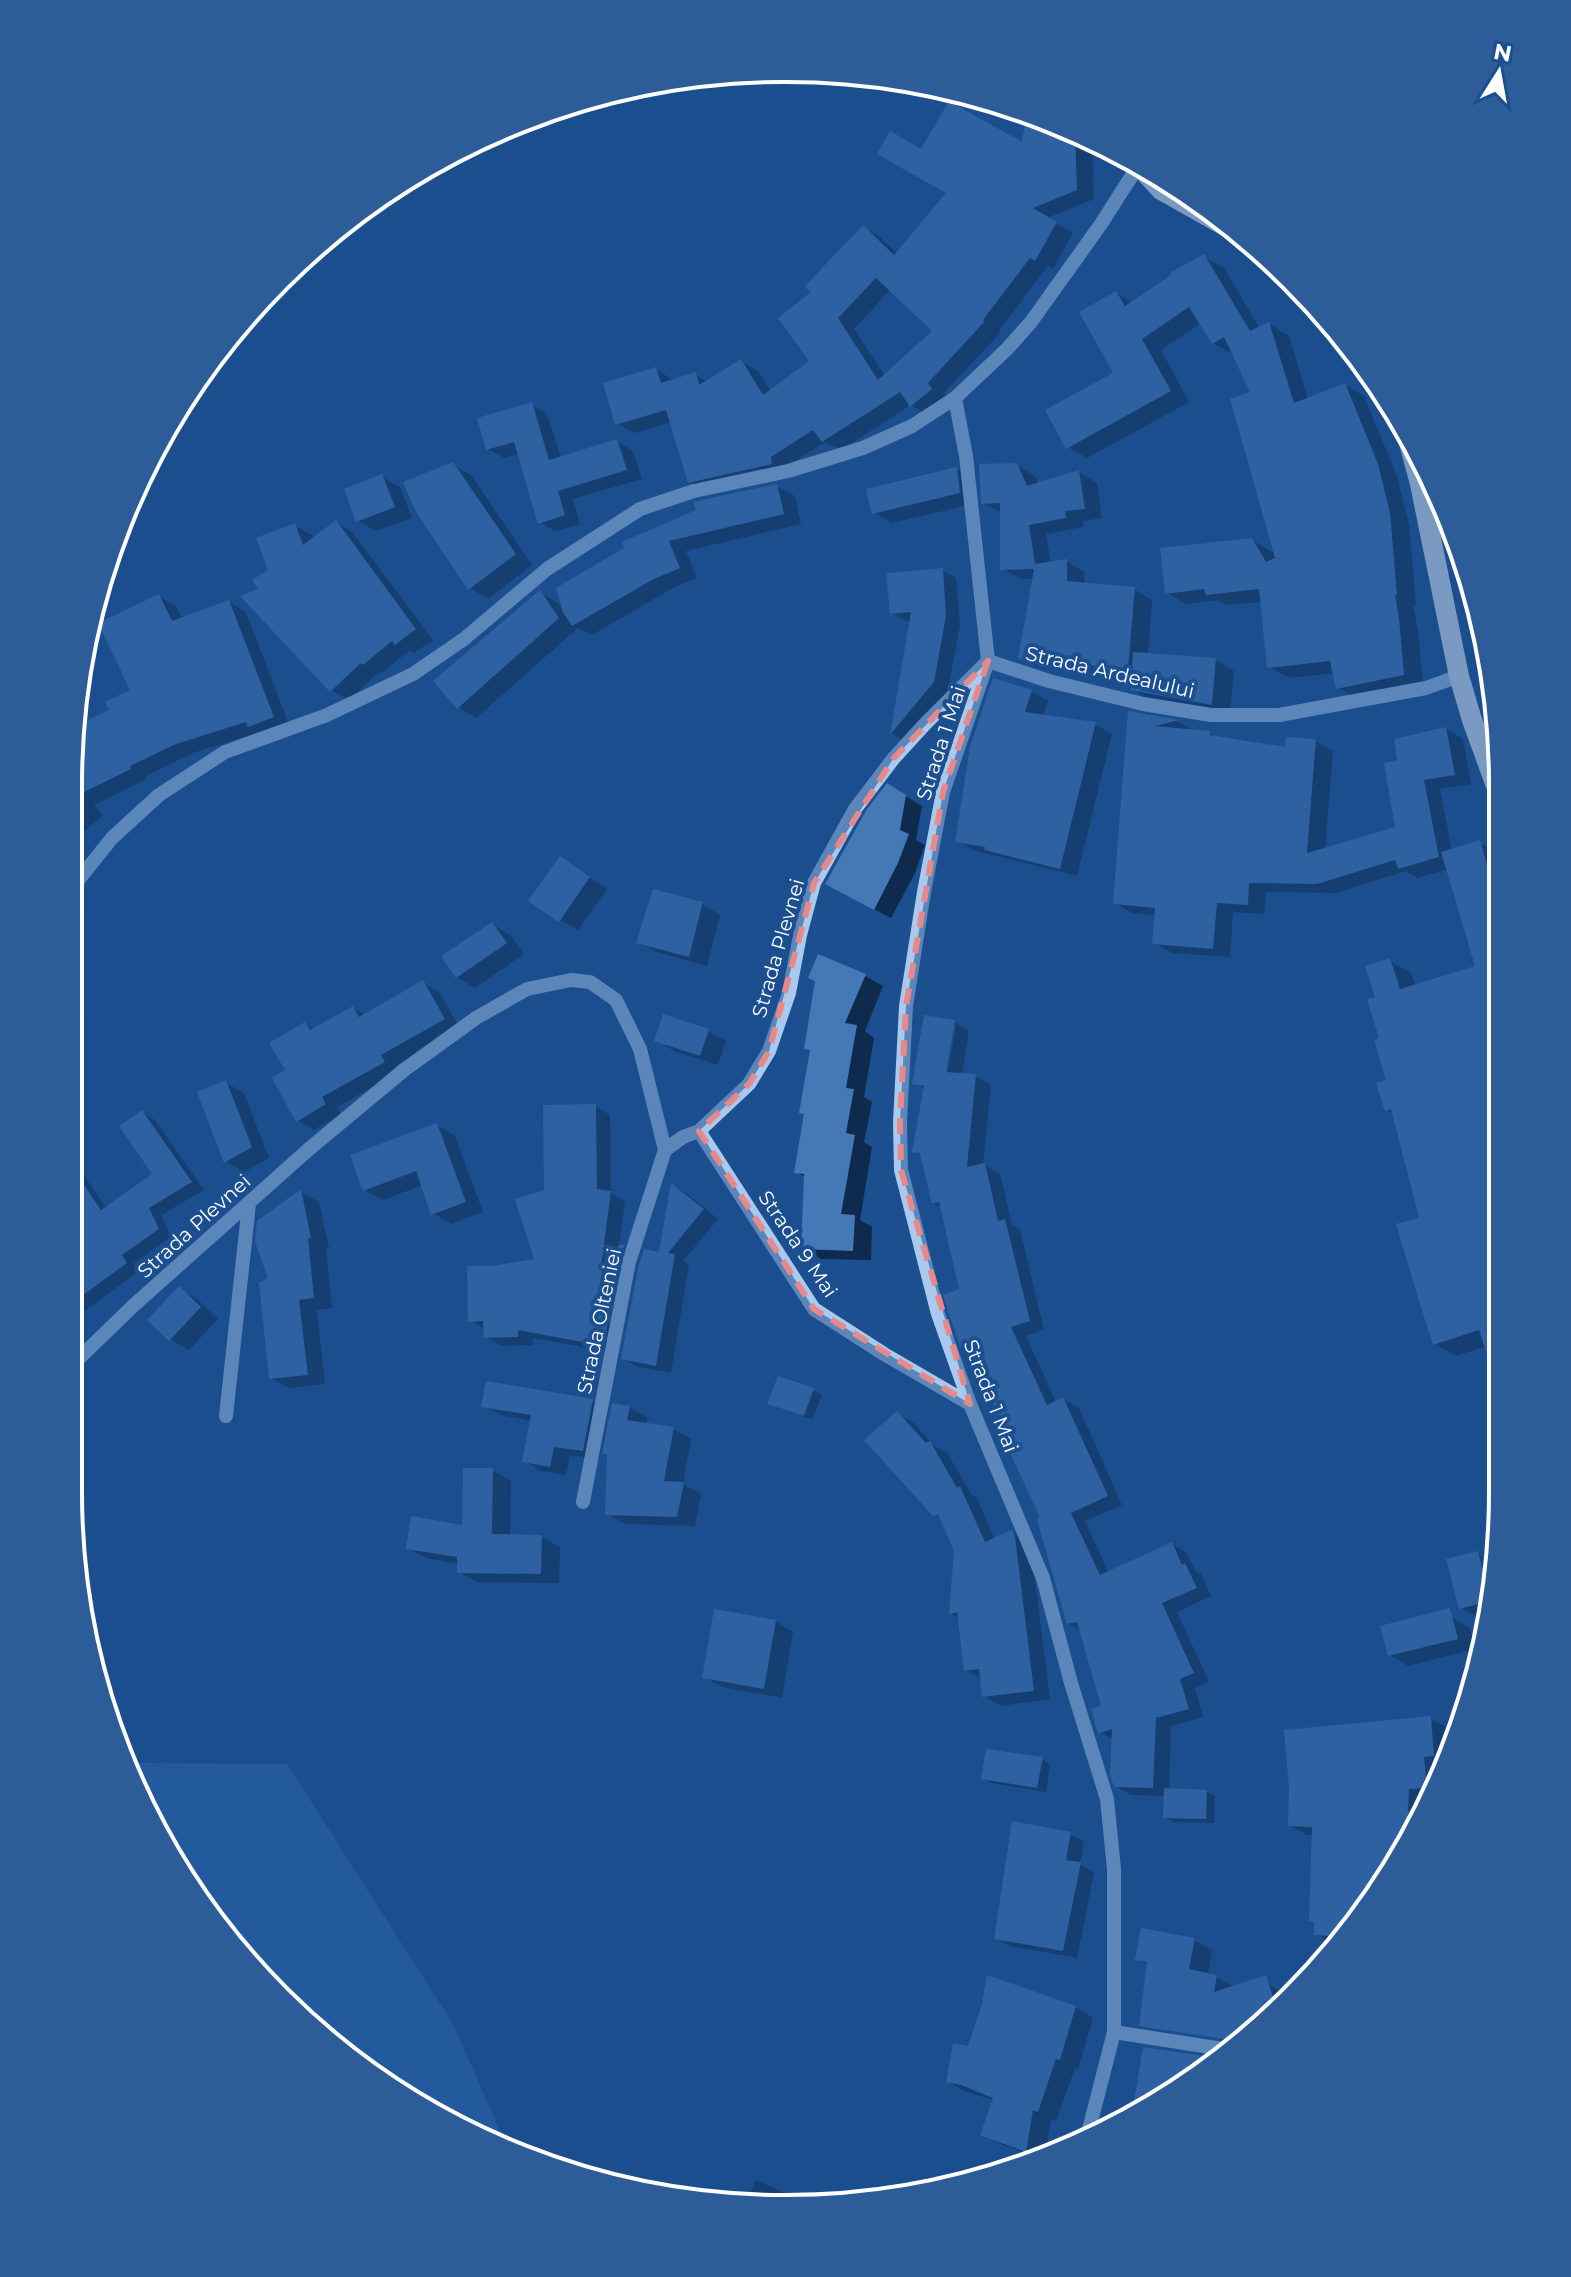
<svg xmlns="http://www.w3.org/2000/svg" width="1571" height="2277" font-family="Montserrat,sans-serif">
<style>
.green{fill:#2e69ad}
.shadow{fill:#0007;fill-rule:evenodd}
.building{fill:#4478b7;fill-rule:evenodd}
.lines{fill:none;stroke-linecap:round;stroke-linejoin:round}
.minor{stroke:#a9c9ee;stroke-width:14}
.major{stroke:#f0f6ff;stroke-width:20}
.marked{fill:none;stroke:#e88989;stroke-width:6;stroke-dasharray:16 10;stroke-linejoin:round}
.labels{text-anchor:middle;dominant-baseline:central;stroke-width:8;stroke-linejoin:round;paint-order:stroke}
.street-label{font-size:20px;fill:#fff;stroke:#1b4f8f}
.rim{fill:none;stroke:#fff;stroke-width:4}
</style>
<rect width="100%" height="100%" fill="#1b4f8f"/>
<path class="green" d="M131,1763L287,1764L453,2024L510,2154L313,2031L189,1890Z"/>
<path class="shadow" d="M1029,113L1060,123L1092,140L1094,199L1047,218L1073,233L1053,269L1048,266L999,331L1001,332L944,393L948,399L928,415L911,405L841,450L826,442L787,466L707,491L689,481L672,422L634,433L617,423L656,369L674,381L695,375L708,382L741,361L758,371L771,392L811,361L815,293L863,227L880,237L898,254L949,192L922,152L1023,145ZM891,289L935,332L885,376L854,329Z
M1204,257L1224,268L1260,329L1269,324L1289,336L1308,400L1345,385L1364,396L1397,476L1409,525L1416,605H1413L1418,631L1423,685L1357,699L1337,687L1335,673L1289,678L1269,667L1262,602L1227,605L1218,600L1186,604L1167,593L1252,540L1276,554L1253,394L1232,354L1213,343L1201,323L1161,350L1189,402L1087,458L1068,447L1115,373L1116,293L1133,303Z
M531,404L547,414L561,458L617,441L633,451L642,479L573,499L580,524L555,531L539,522L519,454L504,458L488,449Z
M453,465L471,475L532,565L488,599L470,588Z
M1017,465L1035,476L1039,484L1079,472L1097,483L1102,518L1083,521V527L1046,534L1051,564L1066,561L1084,572L1085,585L1134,589L1152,600L1148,655L1216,660L1234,671L1230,714L1150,700L1132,689L1133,677L1039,668L1020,658L1034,579H1021L1002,568V513L983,503Z
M957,469L975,480L977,503L892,523L874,513Z
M382,477L400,487L412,518L376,531L358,521Z
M776,486L795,496L801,524L686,551L697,578L671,589L592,635L578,628L476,718L458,707L540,592L558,603L565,613L559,589Z
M1447,521L1453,540L1446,536Z
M336,522L353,533L433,640L414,653L409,651L381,673L379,672L349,700L331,690L261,590L294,525L312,535L314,539Z
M942,570L956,578L960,625L948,691L905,741L892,734L911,621H906L892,613Z
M159,596L176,606L182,619L229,602L246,612L290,727L261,732L193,753L146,776L147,779L94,805L103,815L73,842L68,850L70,766L88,750L112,711L133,691Z
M1474,601L1489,646L1493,682L1476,643Z
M994,680L1032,692L1048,701L1043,717L1095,724L1112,734L1077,876L973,850L957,840Z
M1130,713L1179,722L1196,732L1209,733L1219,738L1287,749L1315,741L1333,751L1325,850L1397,829L1399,762L1446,729L1463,739L1471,784L1440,789L1452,851L1480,843L1501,855L1503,861V1391L1487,1346L1456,1356L1435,1344L1422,1219L1394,1114L1386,1110L1389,1081L1377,998L1390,961L1411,973L1416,986L1478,968L1448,869L1417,878L1406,871L1336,893L1266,892L1264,914L1233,912L1230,957L1172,953L1154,943L1157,915L1132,913L1115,903Z
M904,795L922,806L916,840L925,845L915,873L891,918L844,893Z
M578,869L607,889L578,930L560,920Z
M702,904L720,915L707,966L657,952L638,942Z
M492,924L510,935L524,954L475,988L457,977Z
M865,976L883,986L865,1031L874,1038L864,1097L872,1102L864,1142L872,1147L860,1220L872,1227L871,1260L821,1259L803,1248L806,1177L796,1172L806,1114L812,1051L806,1048Z
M423,983L439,992L460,1029L397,1065L400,1072L337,1107L341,1114L314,1130L297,1120L288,1071L305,1024L314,1029L353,1008L365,1015Z
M926,1017L954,1022L969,1031L962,1075L975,1076L991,1085L983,1164L1000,1174L1012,1225L1020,1230L1044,1330L1026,1336L1056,1402L1063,1399L1079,1408L1122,1505L1085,1521L1109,1573L1172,1544L1187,1553L1195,1571L1201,1574L1211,1596L1177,1612L1209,1682L1195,1688L1203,1717L1171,1726L1169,1790L1207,1792L1215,1796L1214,1823L1173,1822L1165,1817L1166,1796L1131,1795L1115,1786L1112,1775L1114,1740L1099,1732L1093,1710L1103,1707L1082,1631L1068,1623L1039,1520L1043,1518L1006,1439L1010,1437L972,1353L963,1348L946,1296L962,1291L942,1208L933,1203L923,1156L915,1151L926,1090L915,1083ZM952,1025H956L946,1082L942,1081Z
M708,1031L726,1041L718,1065L674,1051L656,1040Z
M226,1083L244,1093L269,1158L244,1172L226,1162L199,1093Z
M595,1106L610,1115L611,1193L625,1202L619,1247L638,1256L618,1353L533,1338V1345L501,1346L486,1337V1330L470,1320L492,1268L536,1260L546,1192Z
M142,1113L155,1120L204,1190L161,1215L171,1237L134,1263L139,1271L83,1312L68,1303V1152L107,1209L155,1175Z
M437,1125L455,1136L483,1212L451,1224L433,1213L423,1185L383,1200L364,1190Z
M673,1186L687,1194L718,1219L683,1261L689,1265L671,1373L638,1367L623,1358L661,1254Z
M301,1192L319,1202L329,1248L326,1249L332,1308L317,1310L325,1384L289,1388L271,1378Z
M179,1289L197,1299L218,1319L189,1350L170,1339Z
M779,1379L813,1390L822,1395L812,1419L778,1408L769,1403Z
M592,1401L608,1411L599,1459L570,1455L566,1475L541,1471L525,1461L532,1421L500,1415L484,1406Z
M629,1407L647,1418L646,1425L673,1429L691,1439L683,1484L701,1494L695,1526L625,1524L607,1514L609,1455L605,1453Z
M897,1414L914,1423L933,1445L947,1453L972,1495L977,1498L995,1540L1012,1532L1029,1542L1031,1548L1050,1699L1001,1706L984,1696L982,1679L966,1670L960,1619L951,1614L956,1551L942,1518L935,1514Z
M68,1437L74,1441L68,1458Z
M492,1470L511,1481L510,1536L541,1537L560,1547L559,1583L477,1582L459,1572V1564L426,1558L408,1548L464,1527Z
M1477,1553L1496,1565L1491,1615L1479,1618L1460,1607Z
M1442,1612L1470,1628L1475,1649L1408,1666L1390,1655Z
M775,1621L793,1632L782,1698L722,1687L704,1677Z
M1430,1718L1448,1728L1451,1758L1448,1766L1431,1798H1426L1424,1811H1408L1407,1844L1382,1890L1337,1944H1333L1316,1934L1314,1835H1307L1290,1825Z
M1042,1759L1050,1764L1046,1792L991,1783L983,1778Z
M1071,1834L1084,1842L1080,1864L1094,1872L1077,1958L1010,1946L996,1938Z
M1194,1940L1212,1950L1208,1975L1216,1977L1234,1987L1260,1979L1278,1990L1276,2011L1242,2036L1161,2021L1148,1965L1138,1959Z
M1075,2007L1093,2018L1078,2069L1075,2068L1056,2121L1051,2119L1045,2155L1036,2157L1001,2144L982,2134L994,2100L966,2092L948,2081L969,2048Z
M756,2180L798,2199L747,2201Z"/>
<path class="building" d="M949,101L1022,142L1027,113L1060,123L1075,131L1077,190L1033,208L1057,222L1035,261L1030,258L983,320L985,321L928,383L932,389L910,407L900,392L822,442L813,430L771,457L772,464L688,483L666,410L615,425L603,383L656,367L661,383L696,372L699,385L741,359L763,395L809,361L778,318L811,292L805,286L863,225L894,255L946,193L877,154L890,131L921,149ZM876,278L932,331L878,380L838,318Z
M1204,254L1250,331L1269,322L1294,403L1345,383L1378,464L1390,513L1397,595H1395L1399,618L1404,675L1336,689L1330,661L1267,668L1259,589L1206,595L1204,589L1165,594L1160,548L1252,538L1266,562L1275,558L1230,399L1250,392L1224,337L1212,344L1189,307L1142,339L1171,391L1066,449L1045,410L1113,373L1079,312L1116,291L1125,306L1171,275L1170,273Z
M532,402L549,460L617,439L627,470L558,491L565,515L538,524L514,442L486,450L477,418Z
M453,462L516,554L468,590L415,510L403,482Z
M1017,463L1027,486L1079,470L1085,509L1065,511L1066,518L1029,525L1035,564L1067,559V581L1135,587L1128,669L1018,659L1034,569L1000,570V503L981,504L979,464Z
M957,467L960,493L872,514L866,489Z
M382,474L395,507L356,522L344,489Z
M777,484L784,514L669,541L680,568L652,580L572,626L563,612L556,588L624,548L622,542L696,510L693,502Z
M336,520L416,629L395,645L392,641L363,665L361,663L330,692L240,596L258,589L252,580L268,570L256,538L295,523L303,545Z
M943,568L946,616L934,682L890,735L911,612L890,614L886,573Z
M540,590L559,618L457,709L433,681Z
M159,594L172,621L229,600L274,717L248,727L246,722L176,744L130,766L131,769L68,800L74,727L109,710L105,702L130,690L98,623Z
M1133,652L1216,658L1212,705L1130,690Z
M993,678L1032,690L1025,712L1096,722L1060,869L984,850L985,847L955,842L970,747Z
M1128,711L1179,720L1155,726L1210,731V735L1285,747L1286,737L1316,739L1307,853L1395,827L1384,763L1397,760L1394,739L1446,727L1455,775L1424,780L1439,857L1398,869L1395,860L1317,884L1249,883L1248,905L1217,903L1213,949L1152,944L1155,908L1113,904Z
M887,783L906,795L900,830L909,834L898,863L874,910L825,884L867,809Z
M1480,840L1493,886L1496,885L1503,907V1385L1497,1386L1479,1330L1433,1345L1419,1301L1396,1224L1419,1218L1391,1109L1385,1111L1376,1083L1386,1080L1374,1040L1379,1038L1367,999L1375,997L1365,966L1390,958L1400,989L1475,966L1441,852Z
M560,856L590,877L559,922L528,901Z
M653,889L703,902L689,957L636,943Z
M492,922L507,943L456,978L441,956Z
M818,954L866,974L845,1023L857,1025L846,1088L854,1089L846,1133L855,1135L841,1214L855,1215L853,1251L801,1249L804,1174L794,1173L804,1114L799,1113L810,1050L804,1049L815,981L808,978Z
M423,980L445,1019L381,1055L385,1062L322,1097L326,1104L296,1122L272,1078L285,1070L269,1043L305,1022L310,1030L353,1006L359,1017Z
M663,1014L709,1029L700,1056L654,1041Z
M924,1015L955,1020L946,1072L976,1074L967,1167L985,1163L998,1221L1005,1219L1030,1321L1011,1327L1047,1405L1063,1397L1108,1496L1071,1513L1100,1575L1172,1542L1182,1565L1185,1563L1197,1588L1162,1603L1194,1673L1180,1679L1189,1709L1156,1718L1153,1788L1114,1787L1110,1775L1112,1729L1098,1734L1091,1709L1101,1706L1077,1622L1067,1624L1037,1519L1040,1517L1003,1438L1008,1436L967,1347L961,1349L948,1311L943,1295L959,1289L939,1202L932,1204L920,1153L912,1152L924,1086L912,1084Z
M226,1080L252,1147L224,1163L197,1092Z
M596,1104L597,1189L611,1191L601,1267L619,1245H624L603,1346L518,1330V1337L484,1338L483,1321L468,1322L467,1266H492L534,1259L515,1199L544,1190L543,1105Z
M142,1110L192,1182L149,1208L159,1229L122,1255L127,1263L68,1306V1161L101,1210L152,1174L119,1126Z
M437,1123L466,1202L431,1215L416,1171L363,1191L350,1155Z
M671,1183L704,1209L668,1253L675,1254L656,1366L621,1359L639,1264L644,1249L659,1252Z
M301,1189L311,1238L308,1239L314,1298L299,1300L308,1375L269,1379L259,1283L268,1278L255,1242L257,1221Z
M179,1286L201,1307L169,1341L147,1320Z
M778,1376L814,1388L804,1416L767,1404Z
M486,1381L593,1399L583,1451L554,1447L550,1467L522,1462L531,1415L481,1407Z
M612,1403L630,1406L627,1420L674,1427L664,1481L684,1482L677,1517L605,1515L607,1454H602Z
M897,1411L926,1443L930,1441L957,1488L960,1486L985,1542L1012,1530L1015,1537L1034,1691L982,1697L979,1669L964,1671L957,1612L949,1615L954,1551L938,1514L933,1516L864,1440Z
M463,1468H493L492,1534L542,1535L541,1574L457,1573V1557L406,1549L411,1516L462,1525Z
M1478,1551L1490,1601L1459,1609L1446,1559Z
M1450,1608L1458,1639L1388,1656L1380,1626Z
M714,1609L776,1620L764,1689L702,1678Z
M1431,1716L1434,1756L1424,1757L1427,1788L1409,1789L1407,1843L1382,1890L1343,1937L1314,1935V1922L1309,1921L1312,1827L1288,1826L1289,1787L1284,1730Z
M986,1749L1043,1757L1037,1788L981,1779Z
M1164,1788L1207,1790L1206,1819L1163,1818Z
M1012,1821L1071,1832L1066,1860L1081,1862L1063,1951L994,1939Z
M1141,1928L1195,1938L1189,1969L1217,1975L1214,1992L1266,1975L1277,2010L1231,2043L1225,2039L1139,2026L1147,1962L1135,1960Z
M987,1975L1076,2006L1060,2060L1056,2059L1038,2112L1033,2110L1026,2152L980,2135L993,2098L961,2085L946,2082L953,2043L968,2046L982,2004Z
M1143,2047L1211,2057L1132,2114Z"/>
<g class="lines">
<path class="minor" d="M68,893L112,838L159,795L225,752L327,715L413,674L464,639L547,569L640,509L694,491L788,471L863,448L912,426L955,398L1007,349L1031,322L1101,224L1138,166
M699,1131L814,1309L884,1354L970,1404
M665,1150L683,1137L699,1131L749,1084L769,1051L789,993L800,935L814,883L855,809L893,759L924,725L988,661L966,456L955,398
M68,1369L133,1306L309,1149L404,1070L476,1018L527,989L571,980L590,982L616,1000L640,1049L665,1150
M226,1416L249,1204
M583,1502L629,1262L665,1150
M1114,2032L1223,2049
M1086,2141L1114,2032V1869L1107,1799L1071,1683L1043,1578L970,1404L938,1314L901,1170L900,1122L906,1006L924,892L943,792L988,661L1049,681L1143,704L1211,715H1279L1426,688L1459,676"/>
<path class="major" d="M1136,163L1161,190L1241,235
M1408,439L1420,484L1459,676L1472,720L1503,805"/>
</g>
<path d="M0 0H1571V2277H0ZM988,661L943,792L906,1006L900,1122L901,1170L970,1404L814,1309L699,1131L749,1084L769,1051L814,883L893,759Z" fill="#1b4f8f" fill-opacity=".55" fill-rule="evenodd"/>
<path class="marked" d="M988,661L943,792L906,1006L900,1122L901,1170L970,1404L814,1309L699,1131L749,1084L769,1051L814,883L893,759Z"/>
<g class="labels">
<g class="street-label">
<text transform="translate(1110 672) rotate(13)">Strada Ardealului</text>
<text transform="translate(941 743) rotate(-72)">Strada 1 Mai</text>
<text transform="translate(778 948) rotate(-74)">Strada Plevnei</text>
<text transform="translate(194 1226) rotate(-42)">Strada Plevnei</text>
<text transform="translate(798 1244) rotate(56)">Strada 9 Mai</text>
<text transform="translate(599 1321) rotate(-78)">Strada Olteniei</text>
<text transform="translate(991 1396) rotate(69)">Strada 1 Mai</text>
</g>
</g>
<path d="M0 0H1571V2277H0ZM785 82H786A703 703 0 0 1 1489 785V1492A703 703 0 0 1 786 2195H785A703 703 0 0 1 82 1492V785A703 703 0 0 1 785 82Z" fill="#2d5d98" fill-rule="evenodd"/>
<path class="rim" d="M785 82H786A703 703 0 0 1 1489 785V1492A703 703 0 0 1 786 2195H785A703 703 0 0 1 82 1492V785A703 703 0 0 1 785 82Z"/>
<g transform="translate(1499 72) rotate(11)" stroke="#1b4f8f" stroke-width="6" paint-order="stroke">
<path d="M0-6L14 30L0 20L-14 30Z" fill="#ffffff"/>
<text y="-12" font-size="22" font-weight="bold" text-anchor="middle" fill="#ffffff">N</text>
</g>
</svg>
